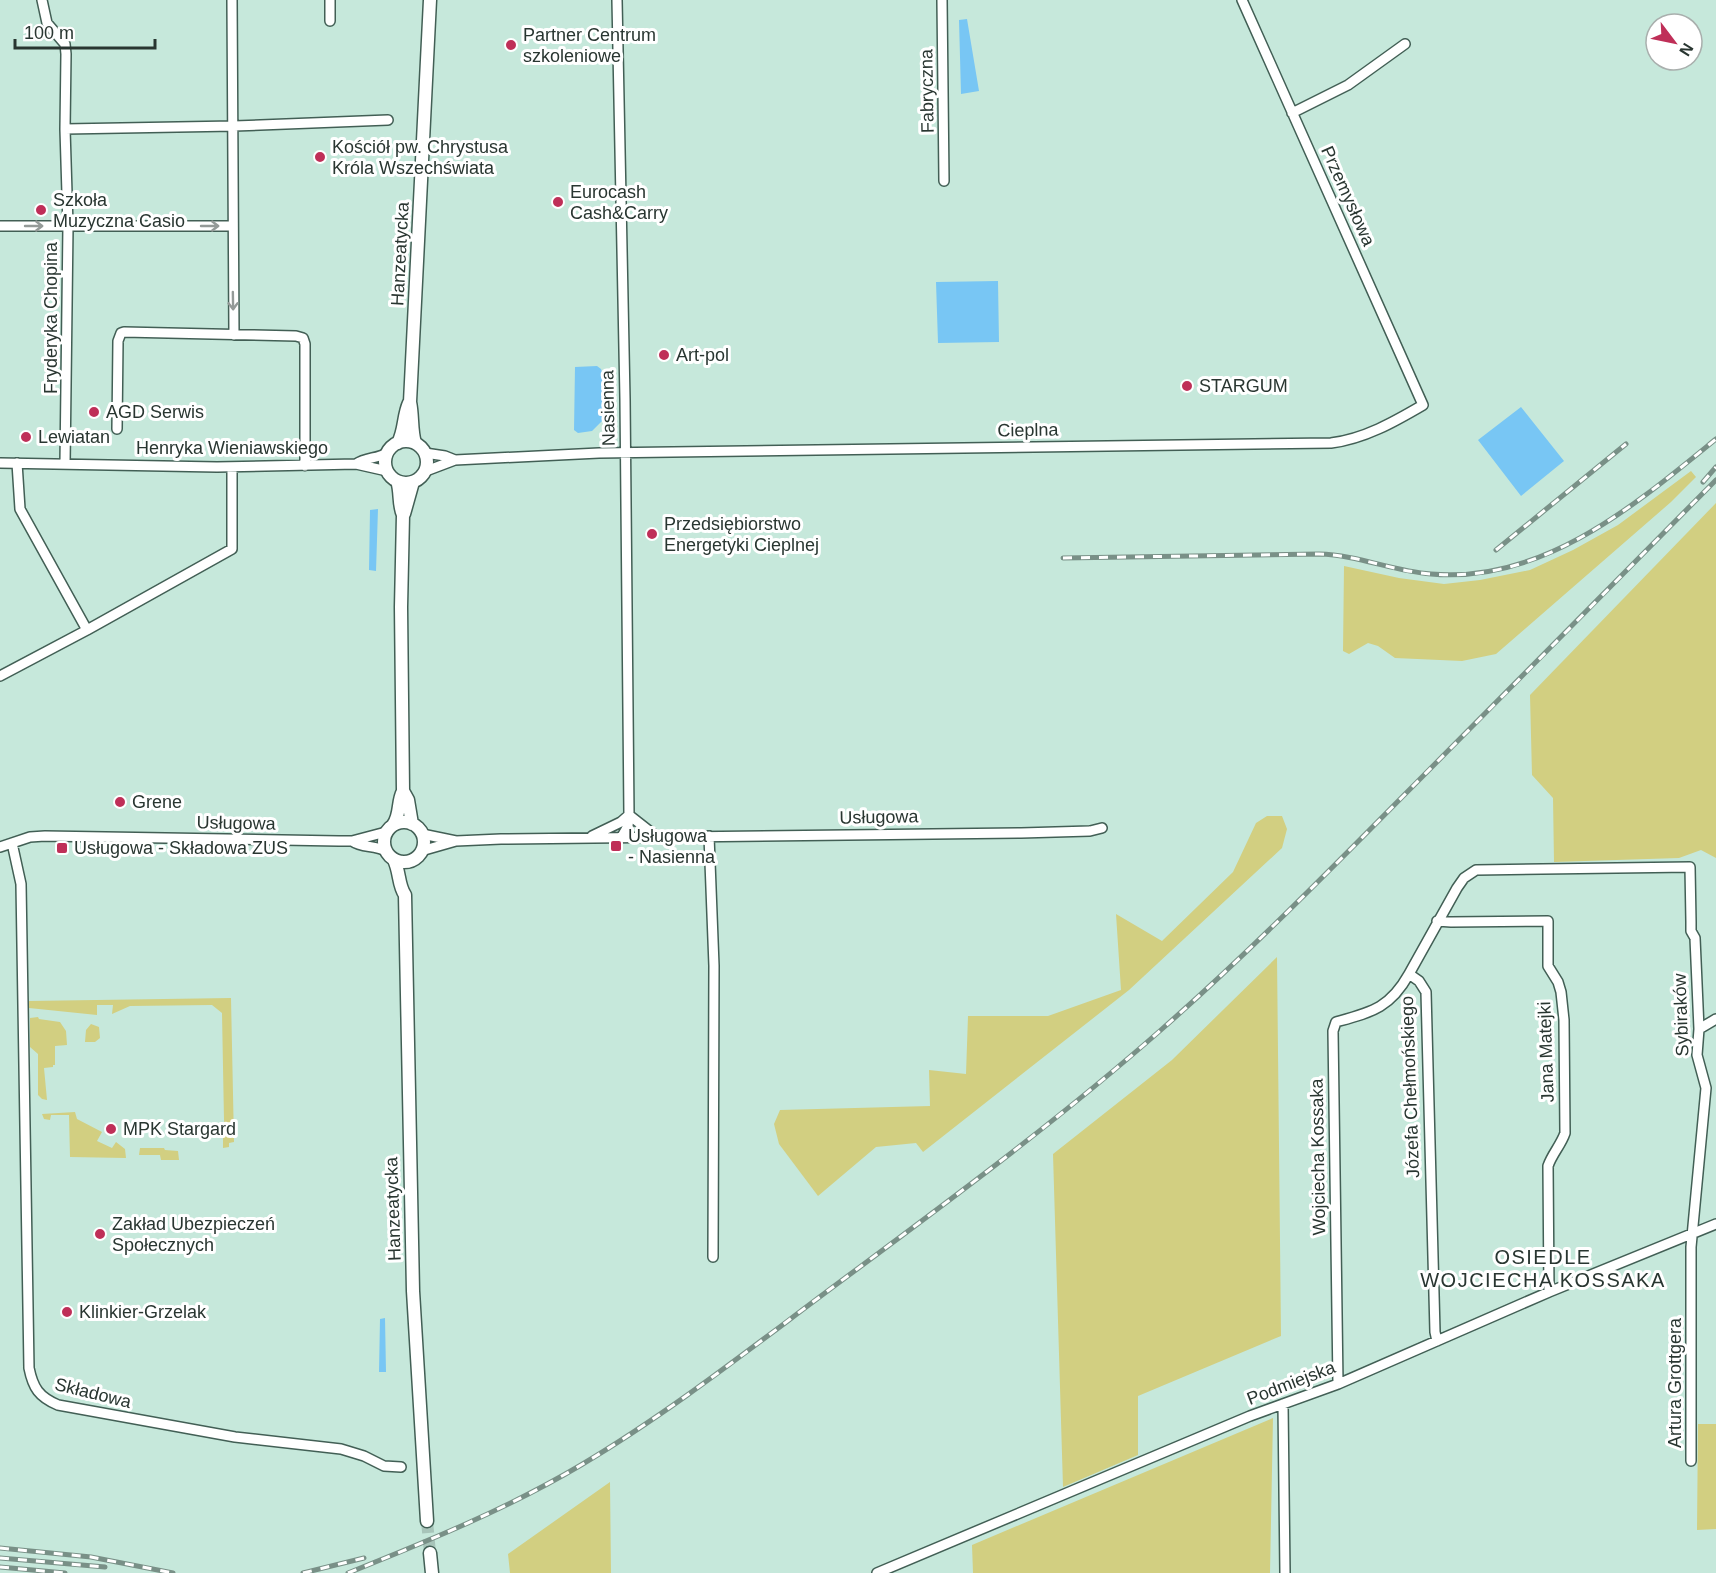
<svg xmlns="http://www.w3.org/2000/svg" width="1716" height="1573" font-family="Arial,sans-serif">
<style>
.green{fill:#d2cf81}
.water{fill:#78c6f4}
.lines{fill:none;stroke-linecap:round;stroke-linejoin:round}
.secondary-tunnel{stroke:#a7c4b9;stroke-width:12;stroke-dasharray:12 6;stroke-linecap:butt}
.street-casing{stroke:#425f55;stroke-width:12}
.secondary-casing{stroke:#425f55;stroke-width:15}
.street{stroke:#fff;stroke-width:9}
.secondary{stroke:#fff;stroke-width:12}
.rail-casing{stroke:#799087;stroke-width:5}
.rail{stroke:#fff;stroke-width:3;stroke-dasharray:9;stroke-linecap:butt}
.oneway{stroke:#949a98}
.poi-dot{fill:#bf2f58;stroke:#fff;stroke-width:2}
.labels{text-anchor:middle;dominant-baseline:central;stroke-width:6;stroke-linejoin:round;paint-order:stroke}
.poi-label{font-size:18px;fill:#293631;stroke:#fff;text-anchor:start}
.street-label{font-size:18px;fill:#293631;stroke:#fff}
.neighbourhood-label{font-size:20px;letter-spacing:1.5px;fill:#293631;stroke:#fff}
</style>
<rect width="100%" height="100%" fill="#c6e8db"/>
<path class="green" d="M1691,471L1696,477L1671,502L1496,654L1462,661L1395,658L1378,646L1368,643L1349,654L1343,651L1344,566L1399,578L1444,584L1480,580L1530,570L1573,550L1618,525Z
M1716,503V858L1701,850L1679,858L1554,862L1553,798L1532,775L1530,695Z
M1267,816H1282L1287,829L1282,848L1129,990L923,1152L916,1143L876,1147L818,1196L779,1144L774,1124L780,1110L930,1106L929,1070L966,1074L968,1016H1048L1121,990L1116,914L1162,941L1233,872L1256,823Z
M1277,957L1281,1336L1138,1396V1455L1063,1487L1053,1154L1172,1060Z
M231,998L234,1142L229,1143V1147L223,1148V1135H226L224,1120L222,1013L212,1005L130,1006L112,1014L113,1005H97V1015L29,1008V1001Z
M38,1017L39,1019L60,1022L66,1031L67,1045L55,1046V1065H53V1067L44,1068L47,1100L42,1099L38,1095V1054L30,1047V1018Z
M91,1024L99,1027L100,1038L95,1042H85L86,1030Z
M75,1112L77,1119L102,1132L97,1141L112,1148L116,1142L125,1149L126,1158L70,1157L69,1115H51L50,1120L44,1119L42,1114Z
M140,1148H164L165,1150L178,1151L179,1160H161L160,1155H139Z
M1273,1418L1270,1573H973L972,1545Z
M1698,1424H1716V1529L1697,1530Z
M610,1482L611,1573H510L508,1554Z"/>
<path class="water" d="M967,19L979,91L961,94L959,20Z
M998,281L999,342L938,343L936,282Z
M597,366L601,369L603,375V420L592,431L578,433L574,430L575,367Z
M1521,407L1564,461L1521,496L1478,440Z
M378,509L376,571L369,570L370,510Z
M385,1318L386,1372H379L380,1319Z"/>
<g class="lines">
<path class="secondary-tunnel" d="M427,1521L430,1553"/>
<g class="street-casing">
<path id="street" d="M42,0L47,23L65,44L66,54L65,129L68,226L65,464
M232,0L234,335
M330,0V21
M617,0L625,399L629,815L628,826L621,838
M942,0L944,181
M1292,113L1348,85L1405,44
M65,129L234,126L388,120
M0,226H233
M117,429L118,341L121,333L124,332L296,336L303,338L305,344V466
M425,453L445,456L455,460L599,453L1331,443C1364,439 1394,422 1423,405L1242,0
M0,463L217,467L356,464L387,471
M17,463L20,509L87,630
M356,464C366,457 377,459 387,453
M426,471L455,460
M0,676L87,630L232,549V467
M629,815L657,837
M422,834L456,841
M592,836L621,822L629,815
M709,836L714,966L713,1257
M352,841C362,848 374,845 386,851
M12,843L21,884L29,1368C33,1388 39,1397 58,1405L235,1437L341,1449L364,1456L384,1466L401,1467
M0,847L30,837L45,836L339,841H352L386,832
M421,851L456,841L501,839L1021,833L1090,831L1102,828
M1437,921L1451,922L1548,921V966L1558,982L1561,992L1564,1020L1565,1133C1561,1145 1552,1154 1548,1166L1549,1292
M1699,1029L1716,1019
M1437,1341L1435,1332L1426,992L1419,981L1409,974L1457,888L1464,878L1476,870L1690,867L1691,922V931L1695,938L1699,1029L1697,1055L1706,1088L1691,1247V1461
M1338,1384L1333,1031L1336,1022C1372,1012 1390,1008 1409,974
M1283,1404L1285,1573
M877,1573L1250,1416L1338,1384L1549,1292L1716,1224"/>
</g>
<g class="secondary-casing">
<path id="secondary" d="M385 462a21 21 0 1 1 42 0a21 21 0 1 1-42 0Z
M398,443C405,430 403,416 409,403
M415,443C411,430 413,416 410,402L430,0
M397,481C401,492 398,504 403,515L401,607L403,791L408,800L412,824
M404,514L413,482
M384 842a20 20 0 1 1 40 0a20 20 0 1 1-40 0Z
M393,825C401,814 397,802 403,791
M394,860C400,872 398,885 405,895L413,1291L427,1521
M430,1553L432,1573"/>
</g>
<use href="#street" class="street"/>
<use href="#secondary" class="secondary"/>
<g class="rail-casing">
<path id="rail" d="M1703,482L1716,467
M1496,550L1626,444
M1063,558L1319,554C1358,555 1392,571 1431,574C1543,584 1635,505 1716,439
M0,1548L91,1557L173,1573
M0,1558L105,1567
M0,1567L65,1573
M303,1573L364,1558
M348,1573C428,1541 507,1509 581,1465C672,1411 756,1344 841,1281C950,1200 1060,1119 1162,1029C1253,949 1338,862 1423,776C1521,678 1618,579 1716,480"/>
</g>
<use href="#rail" class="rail"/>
</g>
<defs><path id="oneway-shaft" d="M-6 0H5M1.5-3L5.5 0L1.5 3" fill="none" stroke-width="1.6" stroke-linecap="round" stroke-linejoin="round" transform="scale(1.5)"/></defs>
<g class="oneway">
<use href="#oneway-shaft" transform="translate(34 226)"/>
<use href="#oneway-shaft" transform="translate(210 226)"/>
<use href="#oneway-shaft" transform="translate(233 301) rotate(89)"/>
</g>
<g class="poi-dot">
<circle cx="511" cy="45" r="6"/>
<circle cx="320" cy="157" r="6"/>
<circle cx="558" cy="202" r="6"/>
<circle cx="41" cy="210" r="6"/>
<circle cx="664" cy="355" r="6"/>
<circle cx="1187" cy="386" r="6"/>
<circle cx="94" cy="412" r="6"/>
<circle cx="26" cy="437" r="6"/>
<circle cx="652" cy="534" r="6"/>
<circle cx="120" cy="802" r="6"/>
<rect x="610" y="840" width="12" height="12" rx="3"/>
<rect x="56" y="842" width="12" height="12" rx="3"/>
<circle cx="111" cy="1129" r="6"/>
<circle cx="100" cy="1234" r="6"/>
<circle cx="67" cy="1312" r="6"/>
</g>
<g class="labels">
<g class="poi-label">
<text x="523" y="35">Partner Centrum<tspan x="523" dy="21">szkoleniowe</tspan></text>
<text x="332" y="147">Kościół pw. Chrystusa<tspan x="332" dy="21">Króla Wszechświata</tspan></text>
<text x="570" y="192">Eurocash<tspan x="570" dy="21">Cash&amp;Carry</tspan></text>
<text x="53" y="200">Szkoła<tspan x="53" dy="21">Muzyczna Casio</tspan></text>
<text x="676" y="355">Art-pol</text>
<text x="1199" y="386">STARGUM</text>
<text x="106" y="412">AGD Serwis</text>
<text x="38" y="437">Lewiatan</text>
<text x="664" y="524">Przedsiębiorstwo<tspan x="664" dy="21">Energetyki Cieplnej</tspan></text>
<text x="132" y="802">Grene</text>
<text x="628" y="836">Usługowa<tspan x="628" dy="21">- Nasienna</tspan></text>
<text x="74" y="848">Usługowa - Składowa ZUS</text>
<text x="123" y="1129">MPK Stargard</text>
<text x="112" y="1224">Zakład Ubezpieczeń<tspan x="112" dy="21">Społecznych</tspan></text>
<text x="79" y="1312">Klinkier-Grzelak</text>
</g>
<g class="street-label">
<text transform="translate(927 91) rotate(-91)">Fabryczna</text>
<text transform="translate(1348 196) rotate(66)">Przemysłowa</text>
<text transform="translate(400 254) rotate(-87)">Hanzeatycka</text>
<text transform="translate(51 318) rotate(-90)">Fryderyka Chopina</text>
<text transform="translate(608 408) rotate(-91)">Nasienna</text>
<text transform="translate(1028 430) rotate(-1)">Cieplna</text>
<text x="232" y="448">Henryka Wieniawskiego</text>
<text transform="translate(879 817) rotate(-1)">Usługowa</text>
<text transform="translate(236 823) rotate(1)">Usługowa</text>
<text transform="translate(1681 1015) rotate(-92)">Sybiraków</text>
<text transform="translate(1546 1052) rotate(-92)">Jana Matejki</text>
<text transform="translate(1410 1087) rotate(-92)">Józefa Chełmońskiego</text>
<text transform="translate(1318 1157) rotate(-91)">Wojciecha Kossaka</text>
<text transform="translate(393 1209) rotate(-92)">Hanzeatycka</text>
<text transform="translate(1291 1383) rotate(-21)">Podmiejska</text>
<text transform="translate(1675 1383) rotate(-90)">Artura Grottgera</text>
<text transform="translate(93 1393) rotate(14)">Składowa</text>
</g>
<g class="neighbourhood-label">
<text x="1543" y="1257">OSIEDLE<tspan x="1543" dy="23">WOJCIECHA KOSSAKA</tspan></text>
</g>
</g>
<g transform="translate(1674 42) rotate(122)"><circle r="28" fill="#ffffff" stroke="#a9afad" stroke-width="1.5"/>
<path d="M0-4.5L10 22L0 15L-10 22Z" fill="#bf2f58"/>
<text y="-9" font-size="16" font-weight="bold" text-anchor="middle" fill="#293631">N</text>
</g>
<path d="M15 39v9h140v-9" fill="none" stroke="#293631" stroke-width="3"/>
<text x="24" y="39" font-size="18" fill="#293631" stroke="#ffffff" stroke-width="4.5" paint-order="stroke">100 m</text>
</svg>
